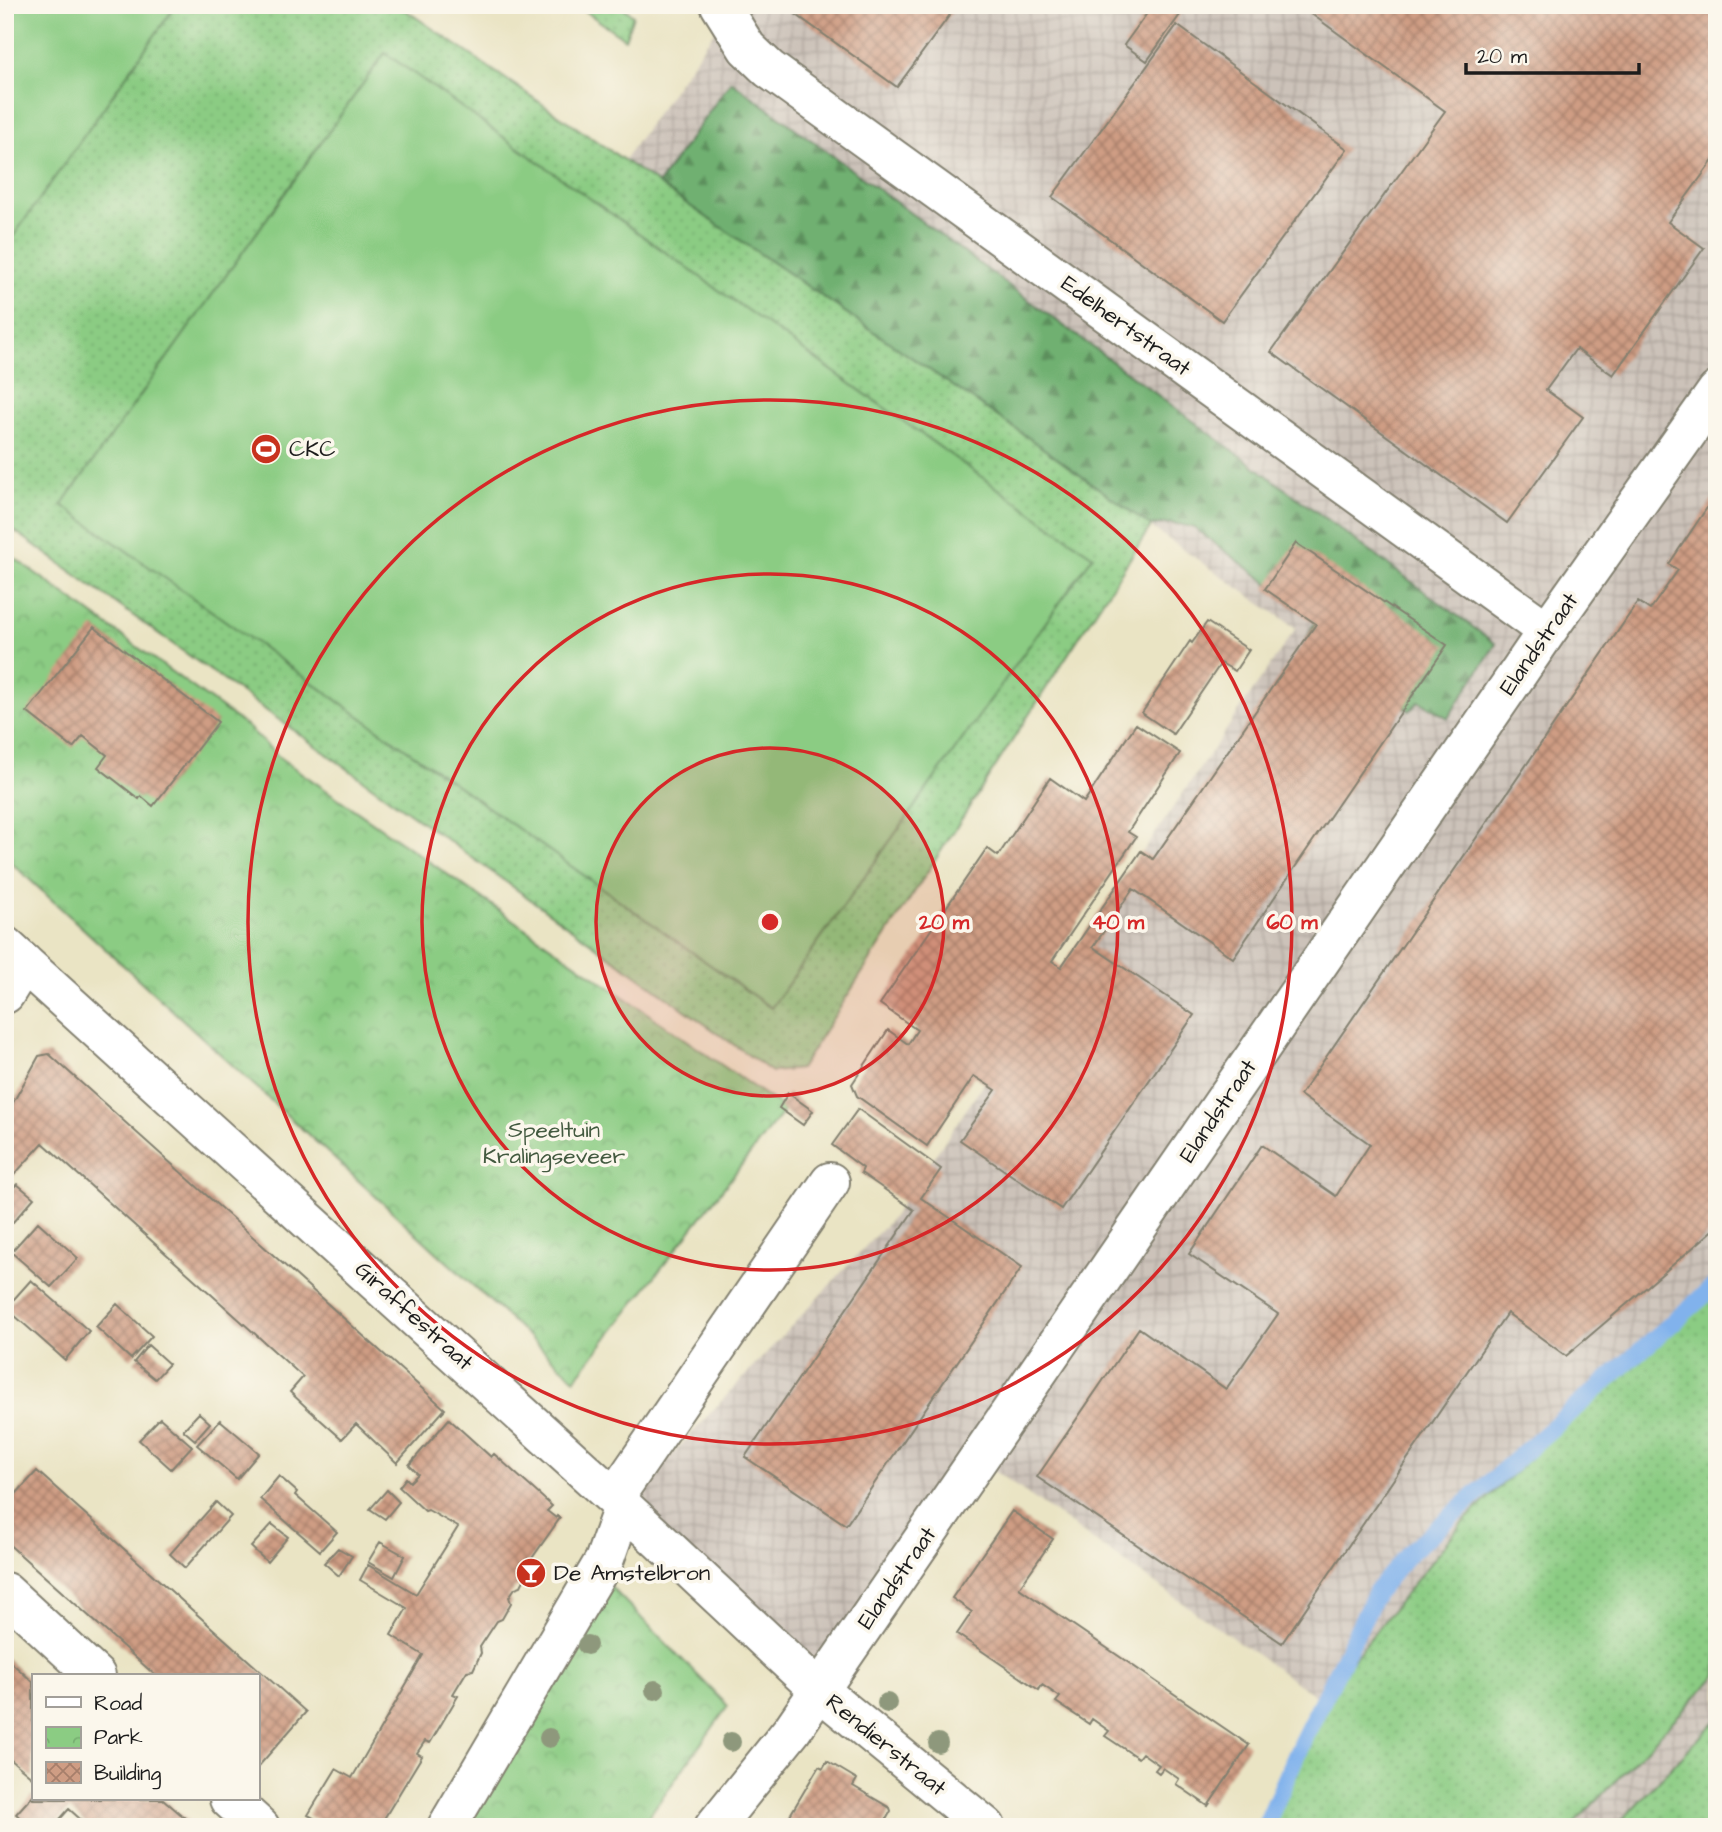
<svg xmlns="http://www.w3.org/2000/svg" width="1722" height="1832" font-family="'Architects Daughter',sans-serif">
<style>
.industrial{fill:url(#industrial-grid)}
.grass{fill:url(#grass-dots);stroke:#547450;stroke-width:2}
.forest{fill:url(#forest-firs);stroke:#466646;stroke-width:2}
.park{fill:url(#park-crowns);stroke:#547450;stroke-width:2}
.pitch{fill:#8bcc83;stroke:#547450;stroke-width:2}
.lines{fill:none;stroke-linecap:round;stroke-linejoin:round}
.stream{stroke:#81b2ec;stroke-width:18}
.building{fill:url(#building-cross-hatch)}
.minor-casing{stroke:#838070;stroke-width:42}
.minor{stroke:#fff;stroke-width:38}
.tree{fill:#8e987b}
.ring{fill:none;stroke:#d62828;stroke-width:3.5}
.labels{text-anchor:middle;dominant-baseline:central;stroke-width:7;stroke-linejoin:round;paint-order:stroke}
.street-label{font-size:23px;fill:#1c1c1c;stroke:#fbf7ec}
.poi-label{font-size:23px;fill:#1c1c1c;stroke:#fbf7ec;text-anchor:start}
.park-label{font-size:23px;fill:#435a40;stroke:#fbf7ec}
.centre{fill:#d62828;stroke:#fbf7ec;stroke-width:3.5}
.ring-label{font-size:21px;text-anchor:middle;font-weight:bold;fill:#d62828;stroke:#fbf7ec;stroke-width:7;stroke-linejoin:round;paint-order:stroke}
</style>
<defs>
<pattern id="industrial-grid" width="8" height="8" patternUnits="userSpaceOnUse" patternTransform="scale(1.75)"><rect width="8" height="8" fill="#ccc2b9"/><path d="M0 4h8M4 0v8" fill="none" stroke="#afa69e"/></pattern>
<pattern id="grass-dots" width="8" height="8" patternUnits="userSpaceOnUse" patternTransform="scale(1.75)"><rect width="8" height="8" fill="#8bcc83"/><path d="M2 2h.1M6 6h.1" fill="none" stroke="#77af71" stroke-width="1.8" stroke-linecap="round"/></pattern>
<pattern id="forest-firs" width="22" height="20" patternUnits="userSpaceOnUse" patternTransform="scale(1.75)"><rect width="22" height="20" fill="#70b071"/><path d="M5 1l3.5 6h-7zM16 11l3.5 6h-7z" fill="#5b8e5c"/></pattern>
<pattern id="park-crowns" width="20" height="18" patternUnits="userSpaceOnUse" patternTransform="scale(1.75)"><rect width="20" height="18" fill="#8bcc83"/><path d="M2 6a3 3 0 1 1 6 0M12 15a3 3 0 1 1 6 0" fill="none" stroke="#77af71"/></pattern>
<pattern id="building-cross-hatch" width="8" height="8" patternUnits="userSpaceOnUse" patternTransform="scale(1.75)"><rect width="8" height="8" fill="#cf9d84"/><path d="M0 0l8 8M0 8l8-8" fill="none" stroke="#a77f6b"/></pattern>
</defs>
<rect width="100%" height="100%" fill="#fbf7ec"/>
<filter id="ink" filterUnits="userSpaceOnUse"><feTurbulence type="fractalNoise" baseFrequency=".0143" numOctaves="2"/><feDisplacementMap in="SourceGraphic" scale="14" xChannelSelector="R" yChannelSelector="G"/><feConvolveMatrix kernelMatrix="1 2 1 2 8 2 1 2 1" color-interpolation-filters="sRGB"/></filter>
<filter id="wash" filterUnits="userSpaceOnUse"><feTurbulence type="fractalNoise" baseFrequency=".00686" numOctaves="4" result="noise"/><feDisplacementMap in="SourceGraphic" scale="28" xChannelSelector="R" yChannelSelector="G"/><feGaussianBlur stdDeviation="1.57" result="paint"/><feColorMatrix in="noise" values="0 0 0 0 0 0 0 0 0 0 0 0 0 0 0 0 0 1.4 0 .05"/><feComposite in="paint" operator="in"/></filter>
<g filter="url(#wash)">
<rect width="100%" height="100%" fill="#eae4c4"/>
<path class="industrial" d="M733,5H1717V1827H1405L1327,1704L979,1460L819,1690L623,1507L892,1218L1296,628L624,160Z"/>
<path class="grass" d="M5,5H398L1026,436L1151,526L800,1069L772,1072L5,524Z
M576,5H620L633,15L625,39Z
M1717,1277V1675L1571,1827H1265L1327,1704L1337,1680L1462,1523Z
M1717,1719V1827H1615Z"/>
<path class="forest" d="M731,81L1496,644L1448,718L1419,701L1410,711L1307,638L1316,619L1194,528C1178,523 1168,522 1151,526L1026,436L658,184Z"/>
<path class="park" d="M5,551L249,728L280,758L785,1109L575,1379L5,857Z
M608,1584L728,1706L641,1827H464Z"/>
<path class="pitch" d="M5,5H176L5,248Z
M385,53L1093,556L771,1008L62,505Z"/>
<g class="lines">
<path class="stream" d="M1265,1827L1302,1742L1377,1591L1409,1553L1717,1284"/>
</g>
<g id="blocks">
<path class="building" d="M800,5H957L897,87L794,13Z
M1153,5H1187L1147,61L1124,45Z
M1299,5H1717V155L1668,222L1704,248L1613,375L1576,349L1546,390L1583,417L1507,523L1271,352L1445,111Z
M1177,25L1347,149L1222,321L1052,197Z
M1717,493V1227L1566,1356L1507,1313L1282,1643L1037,1477L1139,1328L1226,1389L1278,1314L1189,1254L1262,1145L1336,1196L1370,1144L1300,1095L1638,602L1650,610L1678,570L1669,564Z
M1296,543L1447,645L1233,958L1133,889L1093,947L1194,1015L1061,1209L960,1140L996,1090L974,1076L927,1146L857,1096L852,1084L888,1030L908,1044L917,1030L880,1004L987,848L998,856L1050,778L1084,802L1136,724L1180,753L1128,832L1136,837L1052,961L1061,967L1141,851L1153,859L1316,624L1265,589Z
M1207,622L1249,650L1235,671L1221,663L1173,734L1142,713L1190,641L1192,643Z
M94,627L218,722L153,806L141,796L139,799L98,767L107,755L83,736L73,748L27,712Z
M49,1054L445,1409L397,1463L356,1424L342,1439L306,1407L290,1392L303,1377L43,1143L5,1185V1117L39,1056Z
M788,1093L813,1111L803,1125L779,1108Z
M858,1109L941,1169L921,1198L1022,1267L846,1525L745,1457L914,1210L861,1173L863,1168L832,1145Z
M17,1184L34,1198L5,1231V1196Z
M38,1222L78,1258L51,1287L11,1252Z
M31,1280L89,1331L65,1360L6,1308Z
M117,1304L152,1336L131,1359L96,1327Z
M148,1345L169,1364L155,1379L134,1362Z
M199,1413L210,1423L195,1440L183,1430Z
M160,1418L192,1446L171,1469L139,1440Z
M449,1419L491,1457L494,1454L552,1506L547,1511L556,1518L557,1516L560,1518L528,1564L529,1570L521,1586L515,1588L509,1597L511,1603L502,1619L497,1621L480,1647L481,1653L473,1670L467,1671L453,1694L458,1696L430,1743L425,1741L417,1753L422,1756L379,1827H330L308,1815L336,1769L352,1778L423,1655L391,1635L407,1608L360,1580L368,1565L416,1594L458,1527L428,1510L425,1511L399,1487L406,1478L410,1482L418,1474L409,1465Z
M220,1420L259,1453L237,1479L197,1445Z
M37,1471L306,1712L257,1768V1676H156L5,1541V1506Z
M279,1476L297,1492L295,1495L337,1532L320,1551L260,1499Z
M387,1490L399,1502L385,1519L370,1509Z
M216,1502L231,1516L185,1568L170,1554Z
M1012,1511L1053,1539L1019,1588L1249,1745L1208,1806L1176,1784L1179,1779L1163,1768L1159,1773L1155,1770L1159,1765L1142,1753L1138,1758L1105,1736L1109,1731L1092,1719L1089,1724L1056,1702L1060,1697L1042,1685L1039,1690L957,1634L972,1612L952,1598Z
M272,1524L288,1537L267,1562L251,1547Z
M380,1542L405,1556L394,1577L368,1562Z
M338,1548L352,1556L339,1576L324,1563Z
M5,1657L33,1682V1778L10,1759L5,1764Z
M827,1761L857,1779L853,1786L890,1808L891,1811L883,1825L886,1827H783L819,1766L823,1768Z
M33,1795V1799H163L192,1824L189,1827H89L69,1809L53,1827H31L16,1814Z"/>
</g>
</g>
<g filter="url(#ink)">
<use href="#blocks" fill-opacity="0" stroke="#838070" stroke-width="2"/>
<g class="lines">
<g class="minor-casing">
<path id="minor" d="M720,5L747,48L769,69L1547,631
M5,946L614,1498L819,1690L986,1827
M5,994L24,963
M614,1498L830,1182
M5,1592L96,1676
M229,1799L260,1827
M447,1827L604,1561L623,1507
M714,1827L792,1730L1547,631L1717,391"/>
</g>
<use href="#minor" class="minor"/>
</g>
<g class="tree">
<circle cx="587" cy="1645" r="10"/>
<circle cx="655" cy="1690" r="10"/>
<circle cx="887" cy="1703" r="10"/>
<circle cx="549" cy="1738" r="10"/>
<circle cx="731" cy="1742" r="10"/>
<circle cx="938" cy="1743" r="10"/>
</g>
</g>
<circle cx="770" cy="922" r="174" fill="#d62828" fill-opacity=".12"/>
<g class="ring">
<circle cx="770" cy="922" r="174"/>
<circle cx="770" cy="922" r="348"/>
<circle cx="770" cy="922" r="522"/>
</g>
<defs>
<g id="stadium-disc" transform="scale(1.575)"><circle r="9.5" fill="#c8321e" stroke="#fbf7ec"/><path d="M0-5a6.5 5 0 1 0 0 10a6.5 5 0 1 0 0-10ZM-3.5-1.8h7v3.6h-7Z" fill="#fff"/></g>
<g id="bar-disc" transform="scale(1.575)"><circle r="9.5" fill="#c8321e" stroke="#fbf7ec"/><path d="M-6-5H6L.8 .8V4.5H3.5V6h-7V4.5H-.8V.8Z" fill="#fff"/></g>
</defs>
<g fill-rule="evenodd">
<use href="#stadium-disc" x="266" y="449"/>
<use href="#bar-disc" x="531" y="1573"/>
</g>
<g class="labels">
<g class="street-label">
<text transform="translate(1126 326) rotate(36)">Edelhertstraat</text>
<text transform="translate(1539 644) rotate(-55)">Elandstraat</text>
<text transform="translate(1218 1111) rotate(-56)">Elandstraat</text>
<text transform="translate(414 1316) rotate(42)">Giraffestraat</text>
<text transform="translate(897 1578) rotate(-55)">Elandstraat</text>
<text transform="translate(886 1745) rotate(39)">Rendierstraat</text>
</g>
<g class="poi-label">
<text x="289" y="449">CKC</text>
<text x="554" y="1573">De Amstelbron</text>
</g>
<g class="park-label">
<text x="554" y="1130">Speeltuin<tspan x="554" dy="26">Kralingseveer</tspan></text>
</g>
</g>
<circle cx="770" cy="922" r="10" class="centre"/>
<g class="ring-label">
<text x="944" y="929">20 m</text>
<text x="1118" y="929">40 m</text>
<text x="1292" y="929">60 m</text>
</g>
<rect width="1722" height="1832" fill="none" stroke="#fbf7ec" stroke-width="28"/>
<rect x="32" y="1674" width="228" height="126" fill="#fbf7ec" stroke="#a29f99" stroke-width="2"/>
<rect x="46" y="1697" width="35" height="10" fill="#ffffff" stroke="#a29f99" stroke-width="2"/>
<text x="94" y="1710" font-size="21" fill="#1c1c1c">Road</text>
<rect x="46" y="1727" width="35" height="21" fill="url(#park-crowns)" stroke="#a29f99" stroke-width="2"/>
<text x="94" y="1744" font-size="21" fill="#1c1c1c">Park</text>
<rect x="46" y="1762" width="35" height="21" fill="url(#building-cross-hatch)" stroke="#a29f99" stroke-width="2"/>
<text x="94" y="1780" font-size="21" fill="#1c1c1c">Building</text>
<path d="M1466 63v10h173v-10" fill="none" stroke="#1c1c1c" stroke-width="3.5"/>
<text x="1477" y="63" font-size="21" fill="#1c1c1c" stroke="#fbf7ec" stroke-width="5" paint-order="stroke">20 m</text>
</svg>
